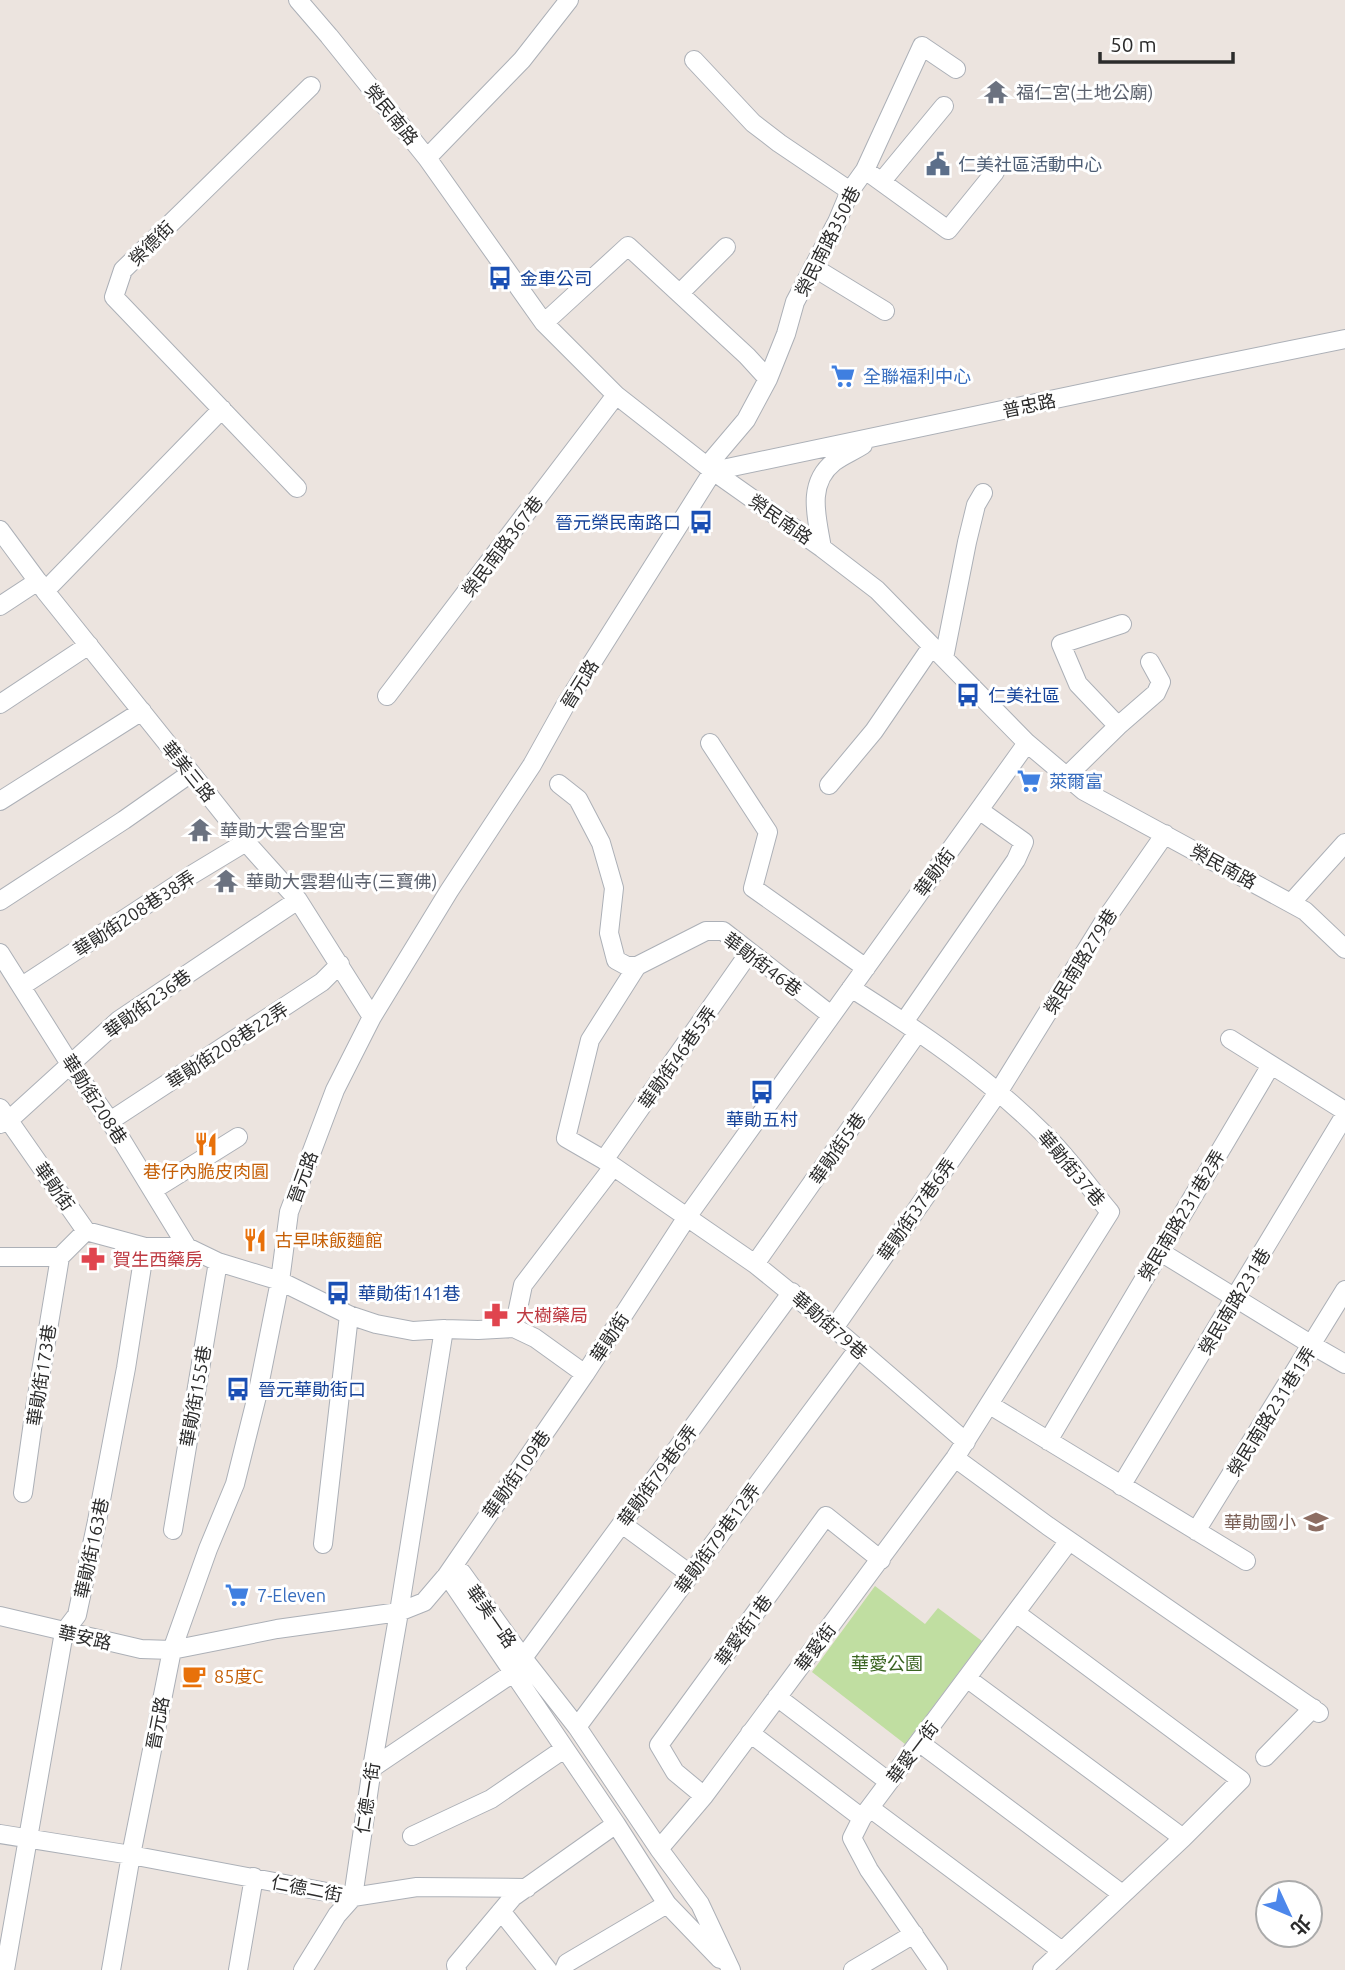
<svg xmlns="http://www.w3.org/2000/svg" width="1345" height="1970" font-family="Ubuntu,'Noto Sans TC',sans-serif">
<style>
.green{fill:#c0dea1}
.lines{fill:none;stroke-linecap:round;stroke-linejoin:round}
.minor-casing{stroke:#acb0b7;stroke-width:20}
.minor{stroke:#fff;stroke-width:18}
.labels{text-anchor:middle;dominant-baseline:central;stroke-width:6;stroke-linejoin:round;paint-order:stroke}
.worship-label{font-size:18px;fill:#5b616d;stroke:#fff;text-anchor:start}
.street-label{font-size:18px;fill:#2c2c2c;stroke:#fff}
.service-label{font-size:18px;fill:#4e5e75;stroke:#fff;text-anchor:start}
.transit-label{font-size:18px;fill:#164399;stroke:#fff;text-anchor:start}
.shop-label{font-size:18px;fill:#366cbe;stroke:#fff;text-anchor:start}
.food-label{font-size:18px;fill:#c56008;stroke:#fff;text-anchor:start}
.health-label{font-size:18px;fill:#be3a42;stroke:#fff;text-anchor:start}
.education-label{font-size:18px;fill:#785e54;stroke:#fff;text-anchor:end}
.park-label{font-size:18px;fill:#3a6421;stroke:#fff}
</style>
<rect width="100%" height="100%" fill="#ece4df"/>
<path class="green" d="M875,1586L925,1624L938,1608L982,1641L905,1744L812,1672Z"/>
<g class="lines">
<g class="minor-casing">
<path id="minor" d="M298,0L329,36L427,158L544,323L616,395L713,471L822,548L877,590L1027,743L1084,791L1305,911L1345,949
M694,60L753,123L779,143L850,191
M427,158L522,60L569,0
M865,170L948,230L995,172
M882,181L944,106
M813,267L885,311
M680,293L726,247
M544,323L628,246L747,356L768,379
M707,466L746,420L768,379L786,334L795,302L837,222L850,191L865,170L922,46L956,69
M713,471L1188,371L1345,339
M297,488L114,297L123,270L311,86
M0,530L45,591L191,773L246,842L298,900L372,1017
M822,548C817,518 806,484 834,462C843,455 854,451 863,445
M45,591L222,409
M0,606L38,581
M944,658L967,542L976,505L983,493
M387,696L616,395
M0,704L89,645
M1118,726L1078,684L1061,644L1122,624
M710,743L768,832L753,888L866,968
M1067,776L1118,726L1156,693L1161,682L1150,662
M559,784L578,799L601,843L614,888L609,933L616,960L627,966H637
M829,785L874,731L932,646
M0,801L142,711
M0,901L124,820L191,773
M1291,903L1345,843
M0,953L70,1064L110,1121L187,1247
M22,986L193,874L246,842
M831,1015L723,931H706L637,966L590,1040L566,1138L604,1160L755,1264L834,1328L966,1442
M904,1022L1016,860L1024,842L979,810
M1230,1039L1345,1111
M0,1108L86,1231L145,1247H187L218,1262L280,1281L349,1315L376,1324L413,1331L444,1329L478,1330L514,1328L535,1338L585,1374
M110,1121L322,982L340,964
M0,1124L8,1121L119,1020L298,900
M604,1160L749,953
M153,1190L238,1137
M1159,1251L1312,1345L1345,1364
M0,1257H60L86,1231
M755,1264L918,1032
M514,1328L523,1285L613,1167
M834,1328L999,1091L1103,923L1165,834
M990,1405L1246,1561
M1048,1441L1271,1065
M955,1458L1048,1526L1319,1713
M1121,1486L1345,1115
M23,1493L35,1408L60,1257
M622,1524L690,1574
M173,1530L218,1262
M1196,1531L1345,1290
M323,1544L349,1315
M447,1575L462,1573L523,1658L577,1727L659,1849L700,1904L731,1970
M447,1575L616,1824L667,1904L720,1959
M1016,1613L1241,1780L1183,1838L1042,1970
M0,1616L141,1649L172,1650L277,1629L399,1612L444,1329
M523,1658L792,1292
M968,1679L1183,1838
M777,1697L889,1782
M577,1727L858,1349
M750,1733L862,1818
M920,1743L1122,1894
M1265,1757L1313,1708
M372,1768L513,1673
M704,1796L675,1772L659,1745L826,1516L881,1560
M870,1808L1062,1951
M0,1834L131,1855L353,1897L417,1887L527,1888
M412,1836L491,1799L564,1749
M659,1849L704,1796L955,1458L1110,1212C1088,1186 1068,1157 1044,1134C987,1077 919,1031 851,988
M501,1911L548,1970
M5,1970L64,1632L77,1615L97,1521L126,1368L145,1247
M111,1970L131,1855L172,1650L208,1549L235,1484L257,1396L280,1281L289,1212L335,1090L372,1017L449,891L532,765L566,704L713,471
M238,1970L254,1877
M303,1970L337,1915L353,1897L372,1768L399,1612L424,1602L447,1575L585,1374L687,1217L1027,743
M457,1970L456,1965L513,1897L616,1824
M564,1970L567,1963L667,1904
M853,1970L914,1934
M938,1970L869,1870L852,1838L862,1818L1069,1541"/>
</g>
<use href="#minor" class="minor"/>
</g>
<defs>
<g id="temple-bare" transform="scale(1.89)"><path d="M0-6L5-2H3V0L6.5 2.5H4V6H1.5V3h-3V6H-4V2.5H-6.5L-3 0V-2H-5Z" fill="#6b7280" stroke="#fff" stroke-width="2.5" paint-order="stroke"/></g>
<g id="civic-bare" transform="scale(1.89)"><path d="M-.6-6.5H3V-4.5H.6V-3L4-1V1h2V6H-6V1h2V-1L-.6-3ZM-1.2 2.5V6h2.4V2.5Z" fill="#5c6f8a" stroke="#fff" stroke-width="2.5" paint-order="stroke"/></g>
<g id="bus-bare" transform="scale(1.89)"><path d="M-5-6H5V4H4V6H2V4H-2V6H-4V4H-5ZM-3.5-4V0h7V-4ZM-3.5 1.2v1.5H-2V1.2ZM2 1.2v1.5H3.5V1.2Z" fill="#1a4fb4" stroke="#fff" stroke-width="2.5" paint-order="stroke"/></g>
<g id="supermarket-bare" transform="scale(1.89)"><path d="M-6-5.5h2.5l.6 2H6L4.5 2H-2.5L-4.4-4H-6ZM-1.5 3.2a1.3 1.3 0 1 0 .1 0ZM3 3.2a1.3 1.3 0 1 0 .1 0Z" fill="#3f7fe0" stroke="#fff" stroke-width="2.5" paint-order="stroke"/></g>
<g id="restaurant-bare" transform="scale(1.89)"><path d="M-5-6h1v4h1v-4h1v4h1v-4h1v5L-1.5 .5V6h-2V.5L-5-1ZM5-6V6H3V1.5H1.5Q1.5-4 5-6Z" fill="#e8710a" stroke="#fff" stroke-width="2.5" paint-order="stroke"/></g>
<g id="pharmacy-bare" transform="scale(1.89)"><path d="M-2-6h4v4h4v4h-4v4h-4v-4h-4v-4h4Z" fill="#e0444e" stroke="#fff" stroke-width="2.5" paint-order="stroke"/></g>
<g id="school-bare" transform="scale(1.89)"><path d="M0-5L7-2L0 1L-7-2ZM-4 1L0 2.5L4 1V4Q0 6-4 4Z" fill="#8d6e63" stroke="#fff" stroke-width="2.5" paint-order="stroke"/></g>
<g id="cafe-bare" transform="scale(1.89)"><path d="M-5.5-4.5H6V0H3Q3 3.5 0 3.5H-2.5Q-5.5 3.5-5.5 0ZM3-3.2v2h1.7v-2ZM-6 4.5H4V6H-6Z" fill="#e8710a" stroke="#fff" stroke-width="2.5" paint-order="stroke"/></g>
</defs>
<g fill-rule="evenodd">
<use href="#temple-bare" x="996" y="92"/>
<use href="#civic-bare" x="938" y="164"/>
<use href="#bus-bare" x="500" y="278"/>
<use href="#supermarket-bare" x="843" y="376"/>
<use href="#bus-bare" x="701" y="522"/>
<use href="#bus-bare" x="968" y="695"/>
<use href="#supermarket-bare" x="1029" y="781"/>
<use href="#temple-bare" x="200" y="830"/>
<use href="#temple-bare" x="226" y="881"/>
<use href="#bus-bare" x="762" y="1092"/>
<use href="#restaurant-bare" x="206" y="1144"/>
<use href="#restaurant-bare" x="255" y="1240"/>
<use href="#pharmacy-bare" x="93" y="1259"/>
<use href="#bus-bare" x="338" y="1293"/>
<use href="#pharmacy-bare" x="496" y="1315"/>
<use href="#bus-bare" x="238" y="1389"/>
<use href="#school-bare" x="1316" y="1522"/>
<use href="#supermarket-bare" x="237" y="1595"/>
<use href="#cafe-bare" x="194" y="1676"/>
</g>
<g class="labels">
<g class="worship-label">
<text x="1016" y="92">福仁宮(土地公廟)</text>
<text x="220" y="830">華勛大雲合聖宮</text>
<text x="246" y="881">華勛大雲碧仙寺(三寶佛)</text>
</g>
<g class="street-label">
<text transform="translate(392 114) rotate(51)">榮民南路</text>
<text transform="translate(827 241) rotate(-63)">榮民南路350巷</text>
<text transform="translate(151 243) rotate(-45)">榮德街</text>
<text transform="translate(1029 405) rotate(-12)">普忠路</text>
<text transform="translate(781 519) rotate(35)">榮民南路</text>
<text transform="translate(502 546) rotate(-53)">榮民南路367巷</text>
<text transform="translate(579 684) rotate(-58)">晉元路</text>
<text transform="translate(189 771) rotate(51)">華美三路</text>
<text transform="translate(1224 866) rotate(29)">榮民南路</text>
<text transform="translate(934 872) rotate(-54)">華勛街</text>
<text transform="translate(134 913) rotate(-33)">華勛街208巷38弄</text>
<text transform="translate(1080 961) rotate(-58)">榮民南路279巷</text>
<text transform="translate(763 964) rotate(37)">華勛街46巷</text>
<text transform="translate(147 1003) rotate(-36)">華勛街236巷</text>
<text transform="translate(227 1045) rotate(-33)">華勛街208巷22弄</text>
<text transform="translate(677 1057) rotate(-55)">華勛街46巷5弄</text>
<text transform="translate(95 1099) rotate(57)">華勛街208巷</text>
<text transform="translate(837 1148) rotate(-55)">華勛街5巷</text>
<text transform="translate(1072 1168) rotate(50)">華勛街37巷</text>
<text transform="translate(302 1177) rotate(-70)">晉元路</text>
<text transform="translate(55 1186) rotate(55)">華勛街</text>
<text transform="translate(916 1209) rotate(-55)">華勛街37巷6弄</text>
<text transform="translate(1181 1215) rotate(-59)">榮民南路231巷2弄</text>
<text transform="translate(1234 1301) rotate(-59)">榮民南路231巷</text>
<text transform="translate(830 1325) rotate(41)">華勛街79巷</text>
<text transform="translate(609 1337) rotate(-57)">華勛街</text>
<text transform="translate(41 1375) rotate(-81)">華勛街173巷</text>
<text transform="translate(195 1396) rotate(-80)">華勛街155巷</text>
<text transform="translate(1271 1411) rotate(-58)">榮民南路231巷1弄</text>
<text transform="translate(516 1474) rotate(-55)">華勛街109巷</text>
<text transform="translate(657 1475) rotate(-54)">華勛街79巷6弄</text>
<text transform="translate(717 1538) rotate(-54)">華勛街79巷12弄</text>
<text transform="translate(91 1548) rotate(-78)">華勛街163巷</text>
<text transform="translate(492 1616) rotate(55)">華美一路</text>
<text transform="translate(743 1630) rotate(-54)">華愛街1巷</text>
<text transform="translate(85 1637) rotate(13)">華安路</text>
<text transform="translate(815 1647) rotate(-53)">華愛街</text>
<text transform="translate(157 1723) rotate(-79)">晉元路</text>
<text transform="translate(912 1752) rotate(-53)">華愛一街</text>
<text transform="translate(367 1798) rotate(-81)">仁德一街</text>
<text transform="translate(307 1888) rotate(11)">仁德二街</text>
</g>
<g class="service-label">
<text x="958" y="164">仁美社區活動中心</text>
</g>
<g class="transit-label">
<text x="520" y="278">金車公司</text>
<text x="681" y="522" text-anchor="end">晉元榮民南路口</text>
<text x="988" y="695">仁美社區</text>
<text x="762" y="1119" text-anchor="middle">華勛五村</text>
<text x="358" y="1293">華勛街141巷</text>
<text x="258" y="1389">晉元華勛街口</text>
</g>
<g class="shop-label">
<text x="863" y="376">全聯福利中心</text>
<text x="1049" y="781">萊爾富</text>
<text x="257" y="1595">7-Eleven</text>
</g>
<g class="food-label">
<text x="206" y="1171" text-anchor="middle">巷仔內脆皮肉圓</text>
<text x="275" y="1240">古早味飯麵館</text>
<text x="214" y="1676">85度C</text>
</g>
<g class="health-label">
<text x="113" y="1259">賀生西藥房</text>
<text x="516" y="1315">大樹藥局</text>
</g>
<g class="education-label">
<text x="1296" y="1522">華勛國小</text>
</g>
<g class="park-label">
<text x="887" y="1663">華愛公園</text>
</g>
</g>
<g transform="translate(1289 1914) rotate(134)"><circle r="33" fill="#ffffff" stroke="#ababab" stroke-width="2"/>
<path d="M0-5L12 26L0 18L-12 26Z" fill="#4d87eb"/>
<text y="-10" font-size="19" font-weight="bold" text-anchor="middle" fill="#2c2c2c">北</text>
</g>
<path d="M1100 52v10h133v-10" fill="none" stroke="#2c2c2c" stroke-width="3.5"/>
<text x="1110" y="52" font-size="21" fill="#2c2c2c" stroke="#ffffff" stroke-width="5" paint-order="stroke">50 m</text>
</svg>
